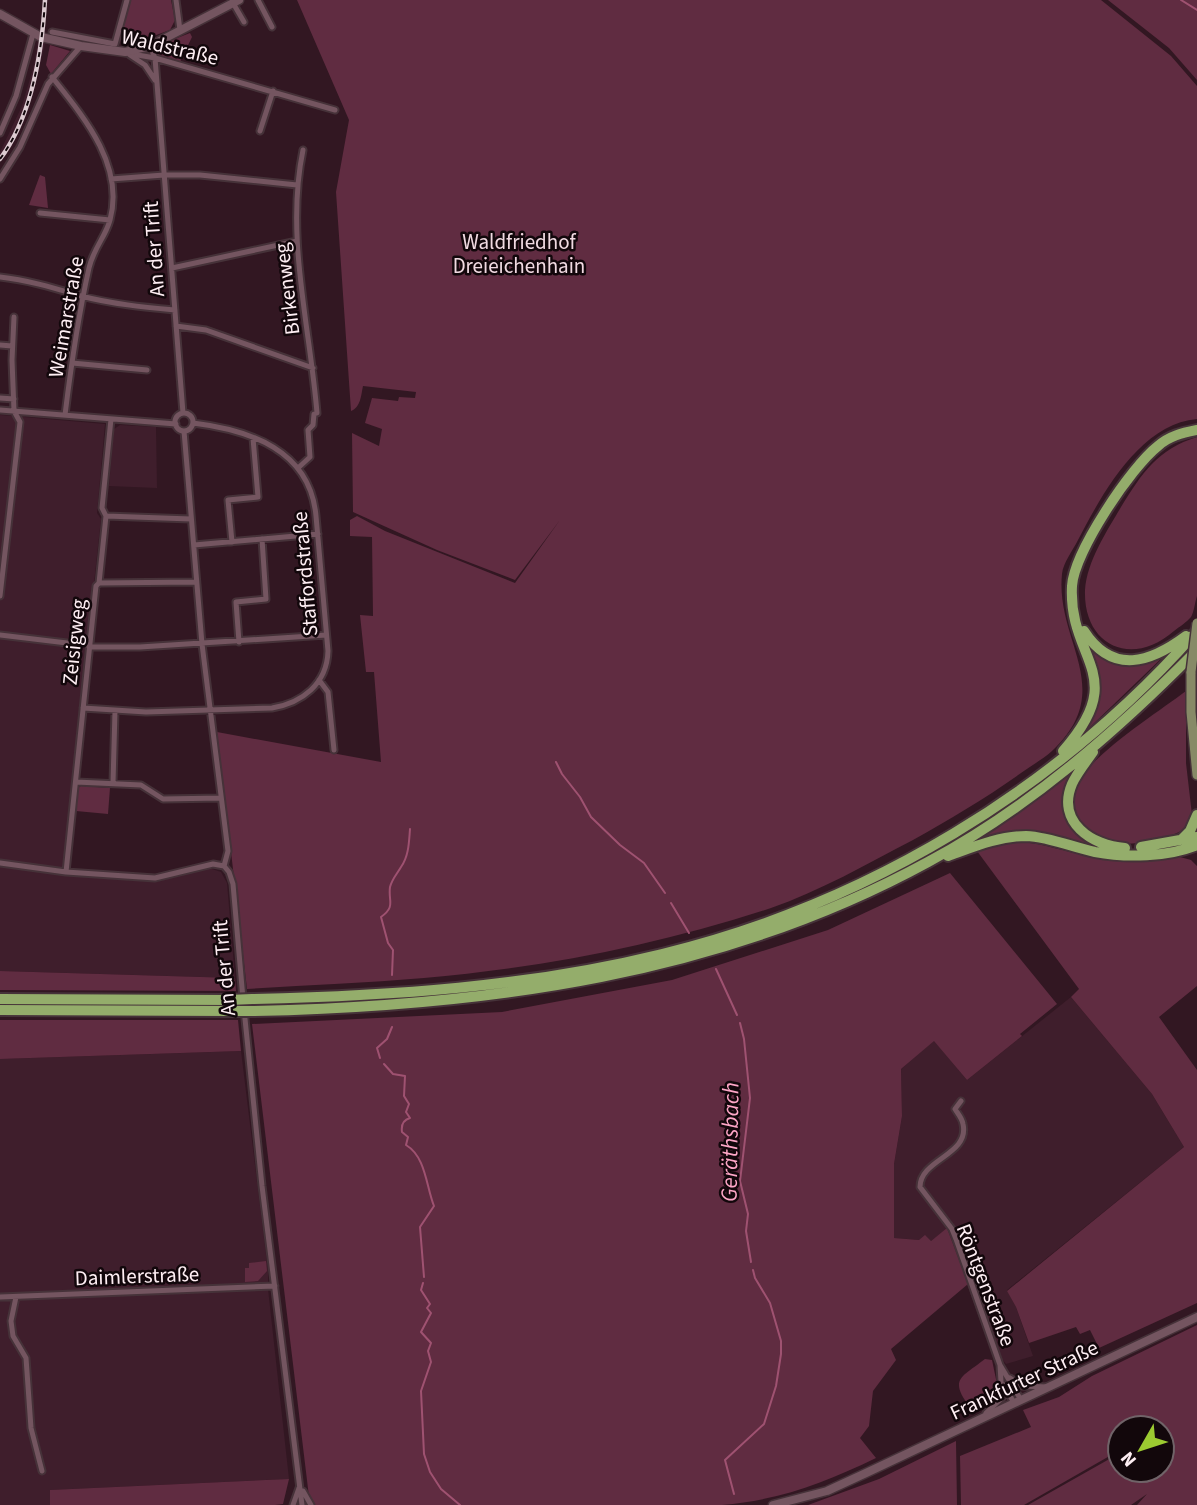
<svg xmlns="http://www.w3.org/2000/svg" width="1197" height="1505" font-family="'Source Sans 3',sans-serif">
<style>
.built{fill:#3f1e2c}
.green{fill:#602c41}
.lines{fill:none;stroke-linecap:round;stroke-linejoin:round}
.stream{stroke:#9f5271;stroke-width:2}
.street-casing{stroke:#463239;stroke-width:9}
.secondary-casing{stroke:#463239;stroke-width:11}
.primary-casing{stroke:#463239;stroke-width:12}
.highway-casing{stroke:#463239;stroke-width:14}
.street{stroke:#745560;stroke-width:5}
.secondary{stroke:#745560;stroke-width:8}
.primary{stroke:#878a67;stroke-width:9}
.highway{stroke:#94ad6b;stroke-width:10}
.rail-casing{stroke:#dccad0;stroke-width:4.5}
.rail{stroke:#12070b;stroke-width:2;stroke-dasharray:5;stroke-linecap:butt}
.primary-bridge-casing{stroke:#463239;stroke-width:12;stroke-linecap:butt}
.highway-bridge-casing{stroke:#463239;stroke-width:14;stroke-linecap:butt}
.primary-bridge{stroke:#878a67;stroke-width:9}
.highway-bridge{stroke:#94ad6b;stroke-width:10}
.labels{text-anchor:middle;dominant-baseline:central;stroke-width:5;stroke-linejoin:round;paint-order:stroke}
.street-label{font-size:21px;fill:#feeef3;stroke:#12070b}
.park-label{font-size:21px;fill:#f0d9e1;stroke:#12070b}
.water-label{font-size:23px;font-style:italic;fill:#fea6c7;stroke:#12070b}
</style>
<rect width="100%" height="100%" fill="#321722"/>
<path class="built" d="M38,41L45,43L33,94L11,147L0,162V152L22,106L34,65Z
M0,415L105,424L97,513L101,519L62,875L155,882L209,868L221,872L227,883L235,978L0,971Z
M120,425L156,427L157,488L109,486L114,429Z
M1071,997L1152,1094L1184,1147L1007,1290L1016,1307L1033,1356L1006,1364L988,1342L947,1229L931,1241L894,1238V1164L902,1116L901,1069L934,1040L967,1080Z
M241,1051L268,1271V1289L289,1479L51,1490L50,1505H0V1059Z"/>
<path class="green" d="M129,0H171L175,20L170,30L134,43L119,40Z
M297,0H1101L1171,56L1197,86V419C1140,424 1102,494 1078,540C1073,550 1063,563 1062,574C1055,642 1118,689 1052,751C1043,759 1031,766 1021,773C986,798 950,819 913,840C867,864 820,891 771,908C659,945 541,968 424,978C365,983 306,985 247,989L217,732L381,762L374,672H366L360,615L373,616L372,537L350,536V520L357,516L385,531L515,583L560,520L515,580L437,550L353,512L352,433L379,446L382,429L365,423L372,398L398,401L399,397L415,398L416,392L363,386C361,395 361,407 351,411L336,192L349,120Z
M1108,0H1197V80L1169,48Z
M190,33L192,37L180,62L157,55L154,47Z
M50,45L70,51L51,74L46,65Z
M40,175L45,177L48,208L29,205Z
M1197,437V596C1195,602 1194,612 1191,617C1187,622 1179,627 1174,631C1132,668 1083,646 1085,590C1087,561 1107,531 1121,507C1142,473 1158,449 1197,437Z
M1084,638L1106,656L1166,654L1085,732L1083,730L1098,694Z
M1186,691V763L1192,815L1188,827C1159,846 1089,857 1075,813C1073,804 1073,794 1076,786C1089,756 1157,713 1186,691Z
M1076,770L1068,784L1075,828L1112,849L1090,847L1041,832L1025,831L977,840Z
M81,786L110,788L108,814L76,811L78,788Z
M1019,842C1044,843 1065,852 1088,856C1118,862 1150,858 1180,857L1191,860L1197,866V986L1159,1017L1197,1070V1303L1099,1348L1090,1330L1080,1334L1076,1327L1029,1343L1016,1307L1007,1291L1184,1147L1152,1094L1071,997L1079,989L977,851L1000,844Z
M950,873L1057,1004L1020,1034L1022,1036L967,1080L934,1041L901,1069L902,1116L894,1164V1238L919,1240L925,1235L931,1241L947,1228L968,1284L891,1349L896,1360L873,1391L869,1426L860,1438L876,1458C824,1483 780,1500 722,1505H310L252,1024L502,1012L672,980L828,930Z
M0,971L235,978L236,991L0,990Z
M0,1020H238L241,1051L0,1059Z
M266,1261L267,1271L258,1281L245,1282V1268H249V1263Z
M1197,1325V1505H1137L1147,1494L1131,1505H1028L1120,1453V1470H1162V1428H1120V1450L1024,1505H961L960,1456L1031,1427L1023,1410L1059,1397L1092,1376Z
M985,1359L992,1360L997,1384L996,1397L980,1407H970C948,1379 962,1377 985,1359Z
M956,1441L957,1505H808L879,1479Z
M289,1479L283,1504L275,1505H50V1490Z"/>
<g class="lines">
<path class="stream" d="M1181,0L1197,10
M556,762L562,774L580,797L591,817L620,845L644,863L665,893
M671,903L689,933
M716,969L737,1015
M392,975L393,950L388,943L381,917C396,906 388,902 390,887C392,879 397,874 401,867C409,856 409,841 410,829
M740,1023L744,1039L750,1098L740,1181L748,1214L746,1231L751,1262
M380,1058L377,1048L387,1039L392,1027
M384,1064L393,1074L405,1076L404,1096L409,1104L406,1112L410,1118C403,1120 401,1125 402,1132L408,1137L406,1145C426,1157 426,1186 434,1206L420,1227L424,1277
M423,1283L421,1290L430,1304L427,1308L431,1313L421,1332L431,1343L428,1351L431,1362L421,1391L424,1454L430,1472L441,1489L460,1505
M734,1494L725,1460L764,1424L776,1386L781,1354V1341L770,1303L755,1278L753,1270"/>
<g class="street-casing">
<path id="street" d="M176,0L180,30
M258,0L272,27
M233,3L244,22
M52,32L115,44L127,0
M150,46L155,58L183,413
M126,53L155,58L335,110
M130,55L145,65L155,80
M52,77C83,116 125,165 110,220C105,238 94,247 89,268C78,317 71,366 65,415
M260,131L273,91
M0,133L16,96L33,34
M0,179L20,147L48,84L81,46
M111,179L164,175H200L297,185
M40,213L110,220
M172,268L297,241
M0,277C28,280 54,288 81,296C112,304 143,307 175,310
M176,326L206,330L313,368
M0,345L12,346
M72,363L147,370
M0,398L14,399
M0,410L176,424
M175 422a9 9 0 1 1 18 0a9 9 0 1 1-18 0Z
M184,431L202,644L228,851L224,866
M298,468L310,457L308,430L313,425L314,414L317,413C310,326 285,237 303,150
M106,516L191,519
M232,542L228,500L258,497L253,438
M194,545L318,534
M99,583L196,582
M0,596L20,422L14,411L12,360L14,317
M0,635L67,643
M239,642L236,602L266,599L262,539
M89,647H140L326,635
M319,680L328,692L334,750
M83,708L146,712L272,708C302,703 327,684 328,651L316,516C310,450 250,430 193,423
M76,782L141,785L163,799L221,798
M113,783L115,711
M0,863L66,872L155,878L213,864L224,866
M224,866L229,872L233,884L243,999
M66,872L96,586L99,583L106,516L102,508L111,419
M244,1009L262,1186L302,1505
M961,1101L955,1109C958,1114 962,1118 963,1124C970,1155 920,1159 920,1187L952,1229L956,1239L1000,1365L1002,1398L986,1413
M0,1297L275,1286
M16,1297L11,1321L13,1336L26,1358L31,1428L42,1471
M1000,1365L1021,1400
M1010,1378L1022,1386L1047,1387
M1004,1385L1014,1403
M303,1491L311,1505
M293,1505L299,1488"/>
</g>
<g class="secondary-casing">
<path id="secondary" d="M0,14L41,37L81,46L125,52L150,46L239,0
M773,1505L827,1491L866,1473L1197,1317"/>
</g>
<g class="primary-casing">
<path id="primary" d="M1191,672V712L1197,775"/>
</g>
<g class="highway-casing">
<path id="highway" d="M1084,631C1113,676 1151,662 1186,636
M1063,751C1131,674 1068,661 1072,586C1074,552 1131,467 1158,446C1169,436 1182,433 1197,430
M1093,752C1086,762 1077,773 1072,784C1056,822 1092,846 1125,848
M1182,839L1190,831L1197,815
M1141,847L1197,837
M948,856C973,847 999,836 1026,836C1050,837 1072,847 1095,852C1126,858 1168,857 1197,845
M0,999L229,1000
M252,999C390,996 528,987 662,954C867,904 1057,790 1197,631
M0,1010L230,1011
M254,1011C487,1006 721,975 928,862C1029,808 1117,731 1197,650"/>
</g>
<use href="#street" class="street"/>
<use href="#secondary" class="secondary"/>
<use href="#primary" class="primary"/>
<use href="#highway" class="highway"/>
<g class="rail-casing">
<path id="rail" d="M0,159C32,116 42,52 45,0"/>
</g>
<use href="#rail" class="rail"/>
<g class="primary-bridge-casing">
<path id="primary-bridge" d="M1191,672L1197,623"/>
</g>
<g class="highway-bridge-casing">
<path id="highway-bridge" d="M229,1000L252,999
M230,1011H254"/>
</g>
<use href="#primary-bridge" class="primary-bridge"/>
<use href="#highway-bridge" class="highway-bridge"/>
</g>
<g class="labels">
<g class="street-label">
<text transform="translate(170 47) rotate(13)">Waldstraße</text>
<text transform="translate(154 249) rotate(-94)">An der Trift</text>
<text transform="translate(287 289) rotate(-97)">Birkenweg</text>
<text transform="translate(66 317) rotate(-80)">Weimarstraße</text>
<text transform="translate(305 574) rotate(-95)">Staffordstraße</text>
<text transform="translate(74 642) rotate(-84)">Zeisigweg</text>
<text transform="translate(224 968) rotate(-95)">An der Trift</text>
<text transform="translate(137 1276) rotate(-2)">Daimlerstraße</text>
<text transform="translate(986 1285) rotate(69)">Röntgenstraße</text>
<text transform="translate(1024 1380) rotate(-25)">Frankfurter Straße</text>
</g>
<g class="park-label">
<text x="519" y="242">Waldfriedhof<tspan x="519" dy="24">Dreieichenhain</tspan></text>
</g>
<g class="water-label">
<text transform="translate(730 1142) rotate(-89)">Geräthsbach</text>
</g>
</g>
<g transform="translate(1141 1449) rotate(231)"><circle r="33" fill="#12070b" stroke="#706368" stroke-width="2"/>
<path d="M0-5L12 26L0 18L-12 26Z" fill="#9cca31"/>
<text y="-10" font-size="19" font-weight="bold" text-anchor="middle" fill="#feeef3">N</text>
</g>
</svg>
